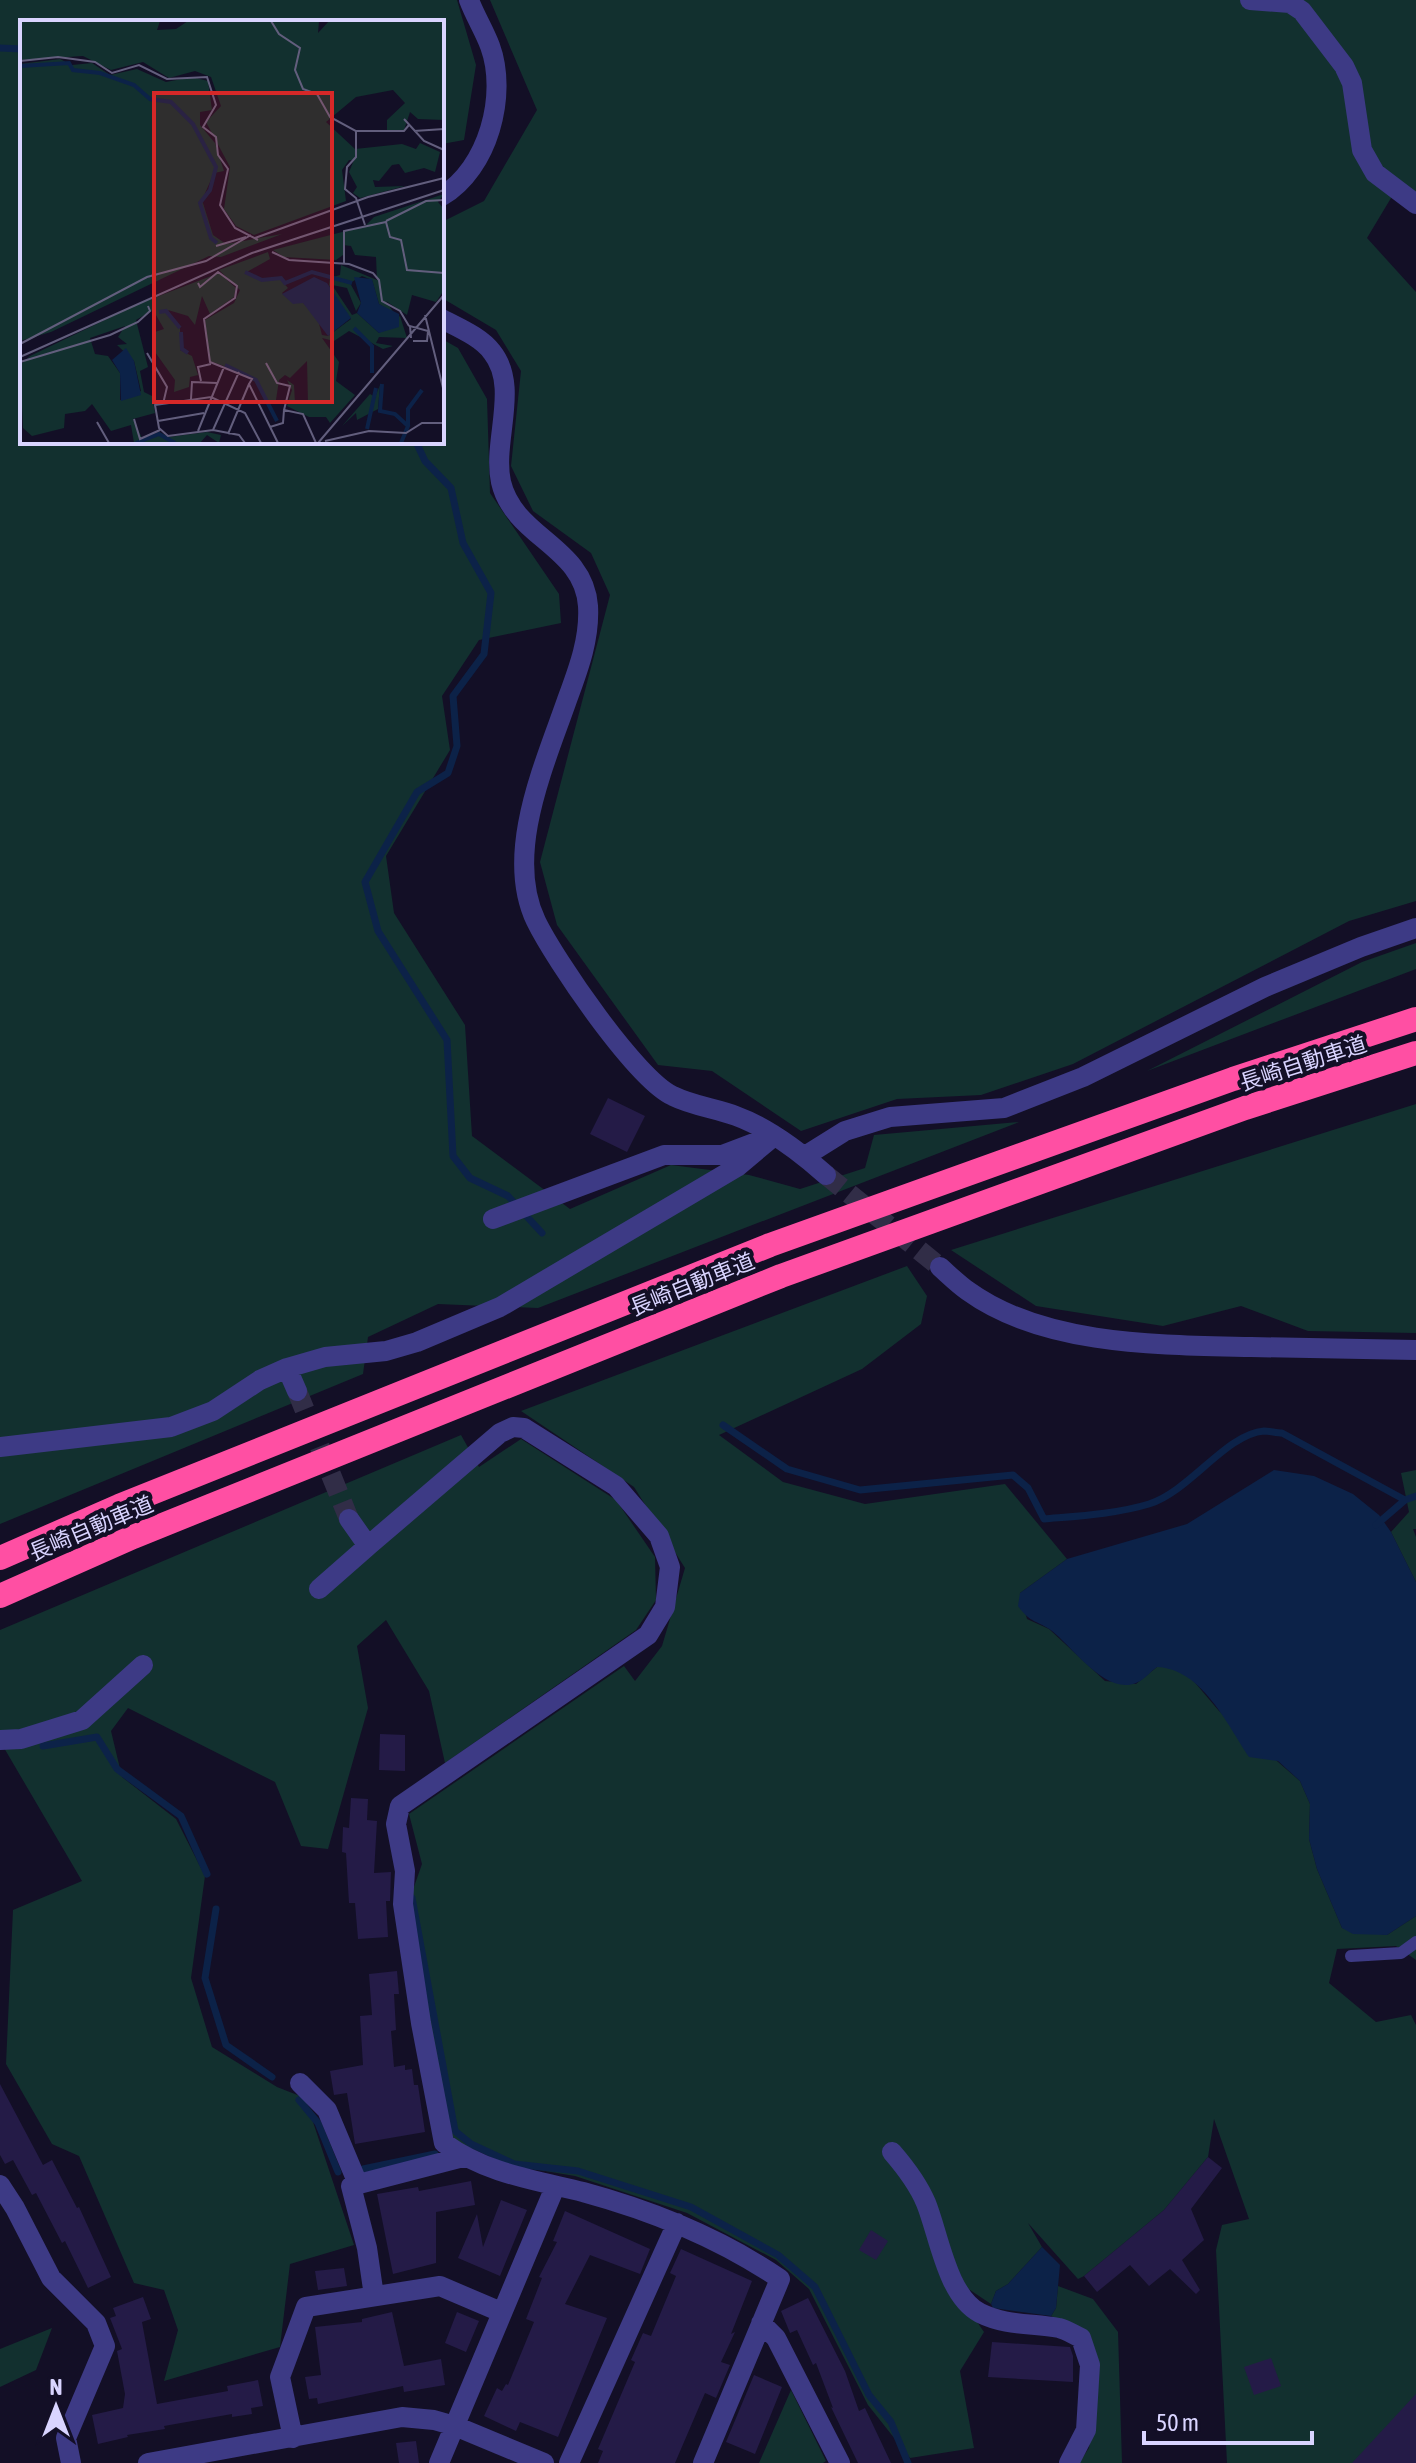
<svg xmlns="http://www.w3.org/2000/svg" width="1416" height="2463" font-family="'Asap Condensed','Noto Sans JP',sans-serif">
<style>
.green{fill:#12302f}
.water{fill:#0c2248}
.lines{fill:none;stroke-linecap:round;stroke-linejoin:round}
.stream{stroke:#0c2248;stroke-width:7}
.building{fill:#241b47}
.street-tunnel{stroke:#312d47;stroke-width:20;stroke-dasharray:20 10;stroke-linecap:butt}
.lane{stroke:#3d3a85;stroke-width:12}
.street{stroke:#3d3a85;stroke-width:20}
.highway{stroke:#ff4fa3;stroke-width:24}
.labels{text-anchor:middle;dominant-baseline:central;stroke-width:8;stroke-linejoin:round;paint-order:stroke}
.street-label{font-size:22px;fill:#d9d4ff;stroke:#130f26}
.inset-river{fill:none;stroke:#0c2248;stroke-width:4}
.inset-road{fill:none;stroke:#625e7d;stroke-width:2}
.view{fill:#d62828;fill-opacity:0.15;stroke:#d62828;stroke-width:4}
.inset-edge{fill:none;stroke:#d9d4ff;stroke-width:4}
</style>
<rect width="100%" height="100%" fill="#130f26"/>
<path class="green" d="M0,0H457L476,65L464,140L442,144V22H22V442H442V339L458,348L487,399L490,493L559,594L561,623L479,640L442,696L450,750L386,856L394,913L465,1025L472,1136L570,1209L671,1165L749,1175L800,1189L865,1168L874,1135L1019,1122L538,1308L438,1304L368,1337L363,1374L0,1524Z
M490,0H1416V192L1400,183L1367,238L1416,292V901L1349,921L1073,1064L981,1095L897,1099L801,1131L712,1071L658,1065L557,925L540,862L610,595L591,553L533,511L511,466L521,371L496,330L442,298V222L484,201L537,110Z
M1416,943V969L1147,1071L1362,962Z
M1416,1104V1333L1308,1331L1241,1306L1163,1326L1036,1306L951,1250Z
M907,1266L927,1296L921,1324L862,1369L719,1435L783,1482L865,1504L1005,1484L1067,1559L1020,1593L1027,1619L1049,1629L1105,1681L1136,1684L1157,1667H1172L1191,1678L1219,1711L1300,1781L1310,1804L1309,1839L1317,1869L1342,1928L1387,1935L1416,1916V1960L1396,1946L1337,1949L1329,1983L1376,2022L1411,2015L1416,2025V2463H1227L1216,2250L1222,2225L1249,2219L1214,2119L1208,2157L1164,2210L1084,2276L1078,2279L1028,2223L1042,2247L1008,2284L996,2291L991,2304L943,2272L984,2332L960,2371L974,2448L910,2458L868,2405L809,2289L776,2260L687,2213L575,2176L515,2166L449,2139L409,1901L422,1864L409,1814L624,1666L635,1681L662,1646L685,1568L634,1487L521,1411Z
M461,1435L479,1467L521,1439L616,1500L655,1557L656,1600L636,1630L445,1763L429,1691L386,1620L357,1646L368,1708L328,1849L301,1846L275,1782L128,1708L111,1731L122,1777L176,1819L205,1876L191,1978L212,2047L277,2087L305,2098L354,2245L290,2264L280,2347L164,2381L178,2330L164,2290L134,2283L79,2156L52,2144L6,2064L13,1910L82,1881L0,1741V1630Z
M1416,1470V1529H1413L1416,1537V1582L1391,1532L1409,1512L1401,1473Z
M1058,2286L1093,2299L1118,2332L1122,2463H1079L1089,2448L1099,2366L1086,2332L1051,2316L1056,2308Z
M52,2328L36,2370L0,2387V2349Z
M791,2390L826,2461L823,2463H759Z"/>
<path class="water" d="M1274,1470L1314,1476L1353,1494L1379,1515L1391,1532L1416,1582V1916L1387,1935L1353,1934L1342,1928L1317,1869L1309,1839L1310,1804L1300,1781L1278,1761L1249,1757C1227,1724 1202,1669 1157,1667C1151,1671 1145,1679 1138,1682C1107,1698 1073,1647 1052,1631C1037,1620 1031,1624 1018,1606L1020,1593L1067,1559L1187,1524Z
M1042,2247L1060,2265L1056,2308L1051,2316L993,2308L991,2304L996,2291L1008,2284Z"/>
<g class="lines">
<path class="stream" d="M0,48L22,49
M416,442L425,461L451,488L463,543L491,593L484,654L453,696L457,746L448,773L417,792L365,882L378,931L447,1040L453,1156L470,1178L508,1196L542,1233
M723,1425L787,1469L860,1490L1013,1475L1028,1488L1044,1519C1078,1516 1116,1514 1149,1504C1190,1491 1226,1434 1264,1431C1269,1431 1277,1433 1282,1433L1405,1500L1416,1496
M1376,1525L1405,1500
M43,1746L97,1737L117,1769L181,1816L207,1874
M412,1898L455,2131L471,2144L514,2164L578,2171L691,2207L778,2255L815,2287L869,2395L891,2422L908,2463
M216,1909L205,1978L226,2045L272,2077
M299,2100L318,2123L338,2172
M363,2169L435,2154"/>
</g>
<path class="building" d="M608,1098L645,1116L627,1152L590,1134Z
M380,1734L405,1735V1771L379,1770Z
M351,1798L368,1799L367,1820L377,1821L374,1873L391,1872L390,1901H386L388,1937L358,1939L355,1903H349L346,1853L342,1852L343,1827L349,1828Z
M397,1971L399,1994H394L396,2030L391,2031L394,2067L405,2065V2070L412,2069L414,2085H418L425,2132L355,2144L347,2093L334,2095L330,2071L363,2065L360,2016L372,2015L369,1974Z
M0,2084L43,2165L52,2160L77,2208L79,2207L111,2277L88,2288L65,2241L62,2243L36,2193L32,2195L13,2160L5,2164L0,2155Z
M1208,2157L1222,2168L1191,2209L1204,2240L1182,2260L1200,2290L1196,2294L1170,2269L1149,2286L1130,2265L1097,2292L1084,2276L1164,2210Z
M471,2181L475,2205L436,2212V2263L393,2274L377,2194L418,2187L419,2191Z
M501,2200L527,2210L500,2276L458,2258L477,2214L483,2247Z
M565,2211L650,2249L640,2274L590,2255L565,2304L607,2318L558,2437L520,2422L516,2431L484,2416L497,2388L502,2391L506,2384L508,2385L534,2322L526,2319L542,2278L539,2277L557,2242L553,2241Z
M871,2230L888,2241L876,2260L859,2250Z
M681,2249L752,2281L731,2334L735,2332L721,2362L730,2365L716,2398L705,2393L675,2463H598L603,2451L598,2449L635,2362L631,2360L643,2333L651,2336L676,2276L670,2273Z
M344,2268L347,2286L318,2290L315,2271Z
M143,2297L151,2319L142,2322L157,2404L228,2391L227,2386L258,2380L263,2406L251,2408L252,2414L232,2417V2414L164,2426L165,2429L127,2435L128,2437L98,2444L92,2415L123,2408L125,2394L117,2351L122,2349L110,2318L116,2316L113,2308Z
M808,2298L845,2371L859,2411L865,2408L891,2463H858L831,2407L833,2408L816,2363L813,2365L797,2330L790,2333L781,2311Z
M392,2312L404,2366L441,2359L445,2385L404,2392L403,2386L318,2404L317,2398L309,2399L305,2377L321,2375L315,2327L362,2322V2319Z
M457,2312L479,2321L466,2352L445,2343Z
M992,2342L1070,2347L1073,2356V2382L988,2377Z
M1271,2358L1281,2386L1254,2395L1244,2367Z
M754,2375L782,2387L755,2454L726,2442Z
M1416,2394V2463H1352Z
M416,2441L419,2463H399L396,2443Z"/>
<g class="lines">
<path class="street-tunnel" d="M826,1175L940,1267
M297,1391L349,1519"/>
<path class="lane" d="M1351,1956L1401,1953L1416,1942"/>
<path class="street" d="M1250,0L1290,3L1302,11L1344,66L1352,83L1362,150L1375,173L1416,204
M442,196C488,169 508,95 490,46C484,30 475,16 469,0
M442,319C459,328 481,337 492,352C520,387 492,441 501,482C514,538 584,546 588,606C590,639 578,670 567,700C544,766 504,854 536,921C555,960 636,1079 673,1096C693,1106 715,1108 736,1116C769,1128 800,1152 826,1175
M805,1156L845,1131L890,1117L1004,1108L1083,1077L1265,987L1361,947L1416,928
M493,1219L664,1155H722L759,1141
M940,1267C949,1275 958,1284 968,1291C1044,1346 1161,1345 1251,1347C1306,1348 1361,1349 1416,1350
M287,1368L297,1391
M0,1447L171,1427L213,1411L260,1380L287,1368L325,1357L386,1351L417,1342L500,1307L737,1167L774,1136
M349,1519L368,1546L500,1433L513,1427L524,1428L616,1486L659,1536L670,1567L665,1607L648,1635L400,1806L396,1824L405,1871L403,1904L421,2023L444,2143C485,2173 534,2180 583,2192C653,2211 720,2238 780,2279L703,2463
M319,1589L368,1546
M0,1740L21,1739L82,1720L143,1665
M300,2083L327,2110L358,2184
M892,2152C905,2167 918,2184 926,2203C939,2235 947,2296 980,2313C1006,2326 1032,2323 1059,2328C1067,2330 1074,2335 1081,2338L1090,2365L1086,2430L1069,2463
M0,2185L15,2208L51,2278L96,2323L105,2346L66,2438L71,2463
M374,2296L367,2248L351,2186L463,2157
M761,2323L776,2338L840,2463
M293,2438L280,2377L306,2307L440,2286L501,2312
M148,2463L402,2417L434,2420L455,2426L544,2463
M439,2463L555,2187
M569,2463L677,2223"/>
<path class="highway" d="M0,1558L119,1506L770,1245L1233,1079L1416,1019
M0,1596L133,1537L781,1276L1245,1108L1416,1053"/>
</g>
<g class="labels">
<g class="street-label">
<text transform="translate(1303 1063) rotate(-18)">長崎自動車道</text>
<text transform="translate(692 1284) rotate(-22)">長崎自動車道</text>
<text transform="translate(91 1528) rotate(-23)">長崎自動車道</text>
</g>
</g>
<g transform="translate(20 20)">
<rect width="424" height="424" fill="#130f26"/>
<path d="M0,1H140L137,10L156,9L168,1H299L298,13L309,1H424V100L398,99L390,92L384,110L367,111V100L385,83L373,70L336,77L306,102L335,129L382,124L396,129L400,123L420,132L415,152L404,148L385,153L379,144L372,145L359,161L353,160L355,167L385,166L340,178L333,173L337,167L329,152L334,140H329L322,150L326,181L234,215L216,206L204,189L210,147L186,102L201,86L191,57L175,51L149,58L123,42L91,50L63,36L0,40ZM40,39L52,45L72,43L90,55L117,49L146,62L172,57L188,61L192,90L180,92V105L195,123L204,151L194,153L182,180L193,215L206,224L262,214L201,237L189,236L31,312L0,321V44ZM424,174L418,182L424,189V270L416,282L392,275L387,295L366,281L374,293L359,284L352,260L342,256L330,263L341,283L336,291L327,268L312,265L332,295L337,293L359,313L380,296L387,318L359,317L356,323L373,326L363,329L329,311L314,321L302,318L319,342L316,361L335,375L310,403L306,397H289L267,386L272,370L267,360L274,365L275,383H288L287,341L270,358L265,355L259,360L256,380L248,381L231,356L190,341L185,300L214,283L220,270L199,250L248,232L250,239L225,253L242,261L260,259L268,268L262,273L266,277L283,283L297,296L302,315L308,316L331,299L317,282L309,265L310,258L320,255L321,245L357,260L356,237L335,235L331,226L323,225V235L316,240L264,237L253,230L345,206L354,197ZM199,253L216,268L214,277L190,294L182,276L175,305L168,296L148,290L160,308V330L172,336L178,355L170,357L169,367L154,372L155,360L135,332V312L144,309L133,290L116,300L128,347L120,351L124,372L132,376L135,393L113,399L123,420L139,412L149,417L187,412L201,415L199,423L187,415L180,423H114L111,405L91,411L72,384L65,391L45,394L44,408L12,416L3,408L0,345L10,336L118,284ZM105,306L98,317L107,324L97,325L114,341L121,371L100,380V353L88,336L75,334L70,318ZM360,365L358,389L337,400L336,393L322,406L350,374L355,377Z" fill="#12302f" fill-rule="evenodd"/>
<path d="M294,257L307,263L331,298L308,316L283,283L273,284L262,274ZM334,257L352,259L359,284L379,294V307L359,313L337,293L341,283ZM106,328L114,341L121,375L101,381L100,353L92,340Z" fill="#0c2248"/>
<path class="inset-river" d="M0,46L49,43L53,50L80,53L114,65L130,79L151,82L173,104L196,147L190,170L180,183L191,218L197,223M225,252L242,260L261,258L265,263L292,252L332,263M139,292L146,291L160,308M334,308L352,326V353M161,312L162,329L168,333M205,345L236,360L257,401M362,364L360,391L375,394L388,406L381,423M388,405V389L402,370M347,409L356,368M116,423L139,414L155,423"/>
<path class="inset-road" d="M251,1L259,14L280,28L275,50L283,69L297,74L310,97L336,111V137L327,147L325,169L336,178L345,205M0,41L38,37L75,42L92,53L119,45L147,59L187,57L196,85L183,107L196,117L198,135L208,149L200,185L215,208L238,220M384,99L404,121L424,130M336,111H384L389,105M394,111L424,109M366,201L406,181L424,180M235,218L348,177L424,158M196,226L226,217M252,232L269,240L329,244L353,253L359,260L362,281L380,291L389,306M324,243V211L366,202L370,217L381,220L387,250L424,253M178,263L180,267L198,252L217,266L215,278L184,299L190,342L232,359L229,364L258,423M405,295L424,372M391,318L390,306L408,311L407,321H393M0,324L127,257L186,241L231,215M127,333L147,367L143,384M0,337L232,233L424,170M0,342L90,315L118,302L130,291L128,286M246,343L257,363L270,366L264,390L283,394L296,423M181,361L178,347L191,344M171,379L172,362L197,363M114,399L120,419L140,410M138,401L184,393M77,402L89,423M250,407L263,403L264,390M193,410L219,352M178,411L204,347M208,414L229,364M305,421L349,411L386,413L402,403H424M225,423L219,415L193,410L148,416L139,408L135,385L191,377L225,393L241,423M298,423L424,275"/>
<path class="view" d="M134,73H312V382H134Z"/>
<rect width="424" height="424" class="inset-edge"/>
</g>
<g transform="translate(56 2407)" stroke="#130f26" stroke-width="6" paint-order="stroke">
<path d="M0-6L14 30L0 20L-14 30Z" fill="#d9d4ff"/>
<text y="-12" font-size="22" font-weight="bold" text-anchor="middle" fill="#d9d4ff">N</text>
</g>
<path d="M1144 2431v12h168v-12" fill="none" stroke="#d9d4ff" stroke-width="4"/>
<text x="1156" y="2431" font-size="24" fill="#d9d4ff" stroke="#130f26" stroke-width="6" paint-order="stroke">50 m</text>
</svg>
